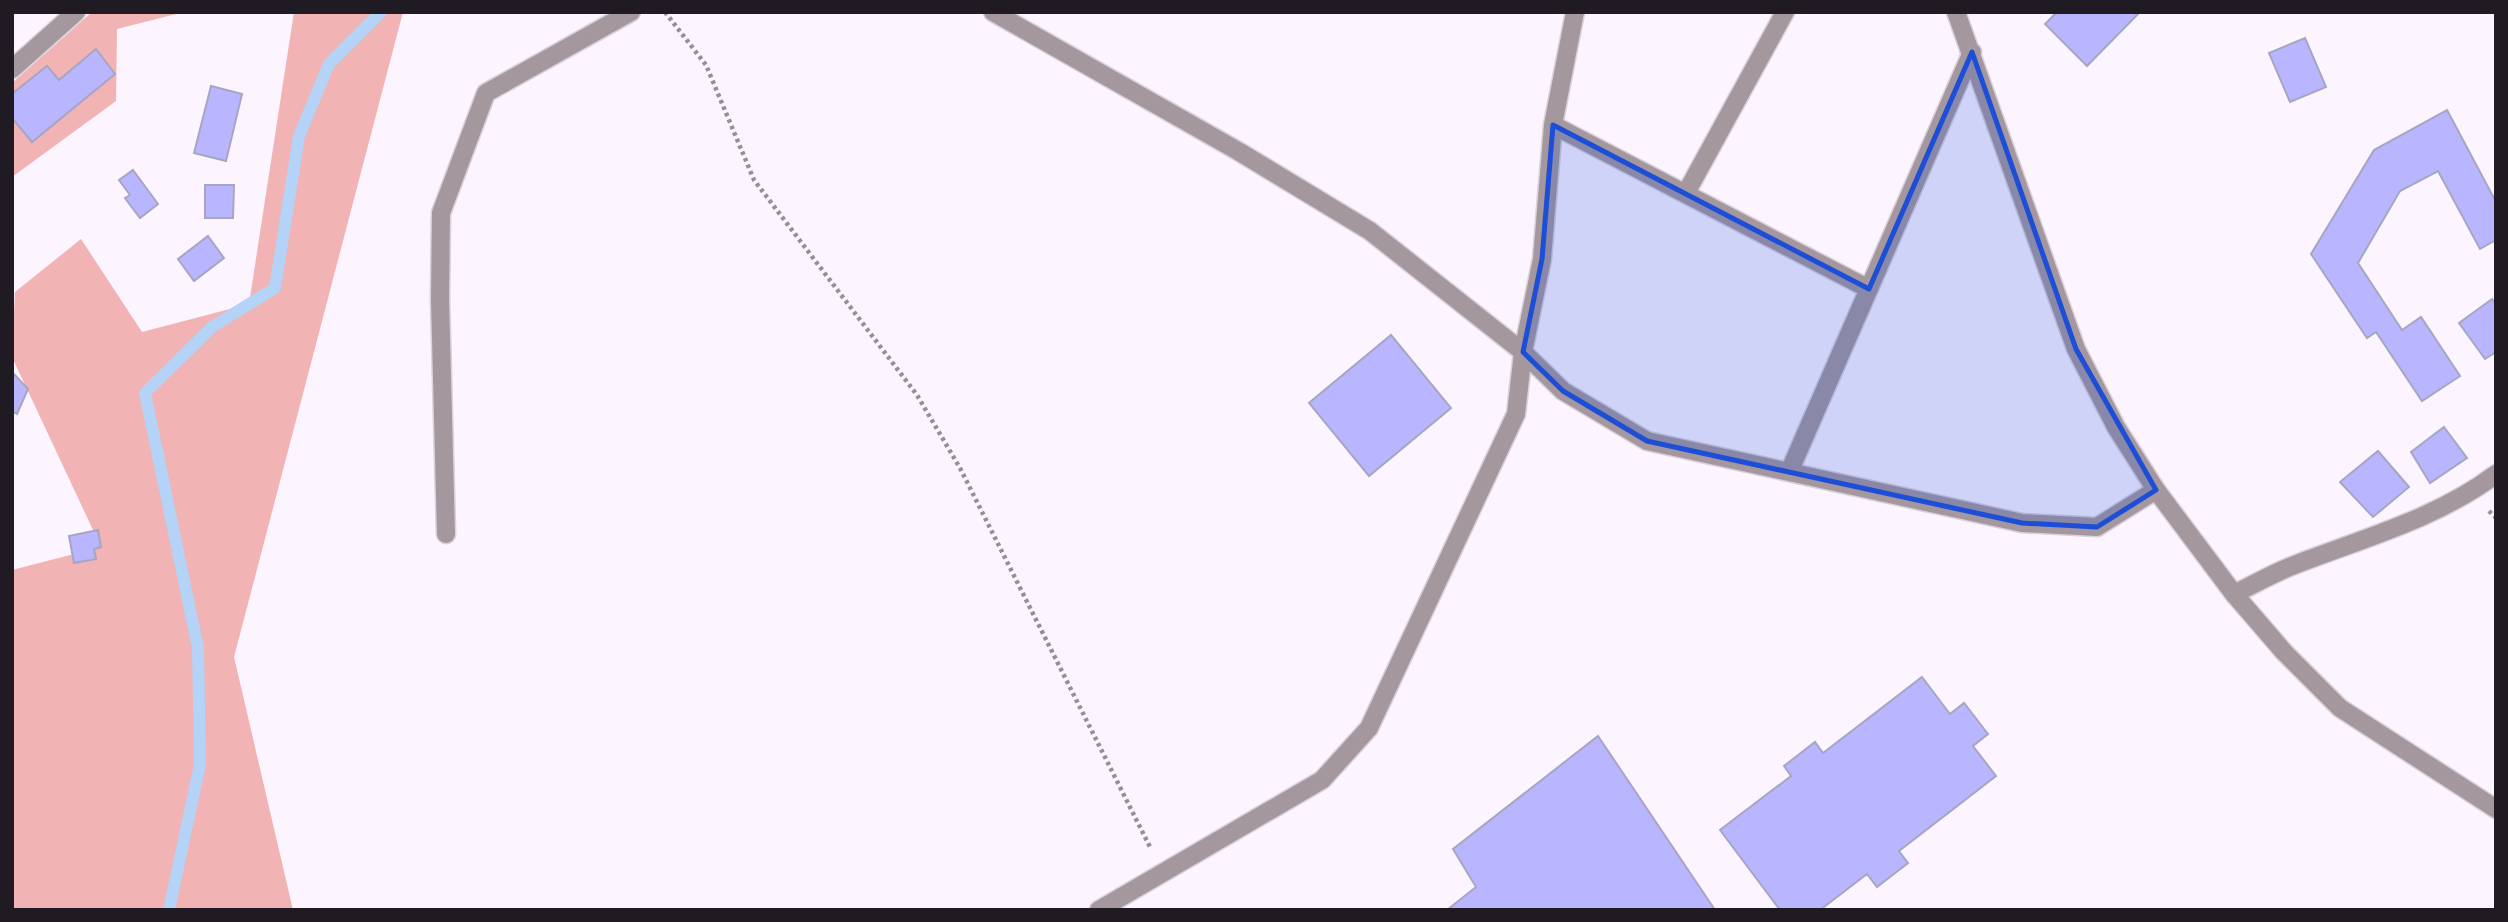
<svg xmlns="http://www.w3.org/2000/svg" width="2508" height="922" font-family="'IBM Plex Sans',sans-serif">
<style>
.green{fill:#f1b3b3}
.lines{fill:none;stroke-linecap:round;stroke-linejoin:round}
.stream{stroke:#b5d2f7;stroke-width:12}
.building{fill:#b9b6ff;stroke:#a6a6c2;stroke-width:2}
.service-casing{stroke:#d9d1dc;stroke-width:21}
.minor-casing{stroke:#d9d1dc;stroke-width:21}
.tertiary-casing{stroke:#d9d1dc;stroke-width:21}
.path{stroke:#958e98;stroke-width:4.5;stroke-dasharray:3.5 3.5;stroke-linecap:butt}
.service{stroke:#a5979e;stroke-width:18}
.minor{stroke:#a5979e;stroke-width:18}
.tertiary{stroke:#a5979e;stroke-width:18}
.marked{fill:#1d4ed8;fill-opacity:0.2;stroke:#1d4ed8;stroke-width:5;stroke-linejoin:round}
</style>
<rect width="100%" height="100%" fill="#fcf4ff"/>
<path class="green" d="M92,12H184L117,29L116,101L12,177V83Z
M294,12H403L234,657L293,910H12V570L101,547L12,357L15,292L81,239L142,332L249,304Z"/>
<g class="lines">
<path class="stream" d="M169,910L200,764L198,648L145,393L212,327L275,288L299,136L329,64L381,12"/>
</g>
<path class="building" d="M2057,12H2140L2087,66L2045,24Z
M2305,38L2326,87L2290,102L2269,53Z
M96,49L115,74L32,142L12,118V94L47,66L59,80Z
M211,86L242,94L226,161L194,153Z
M2447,110L2496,202V240L2480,249L2438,171L2400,191L2358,263L2402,330L2421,317L2460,376L2422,401L2376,332L2367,338L2311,254L2374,150Z
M133,170L158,204L140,218L125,198L130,195L119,180Z
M205,185H234L233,218H205Z
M208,236L224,258L194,281L178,259Z
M2492,299L2496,304V352L2485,359L2459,323Z
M1391,335L1451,408L1369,476L1309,403Z
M12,372L28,389L17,414L12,411Z
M2444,427L2467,458L2430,483L2411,452Z
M2378,451L2409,487L2373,517L2340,482Z
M98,530L101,547L94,549L96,559L74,563L69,536Z
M1922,677L1950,714L1964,703L1988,734L1973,746L1996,776L1899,851L1908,863L1877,887L1867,874L1820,910H1780L1720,830L1791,776L1784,766L1815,742L1823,753Z
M1598,736L1715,910H1447L1476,887L1453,849Z"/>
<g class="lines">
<g class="service-casing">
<path id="service" d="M446,534L440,299L441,213L486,93L631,12"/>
</g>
<g class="minor-casing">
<path id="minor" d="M993,12L1238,151L1370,231L1523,352L1563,391L1647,441L2022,523L2097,527L2156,490
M12,69L76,12
M1553,125L1869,289
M1686,193L1785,12
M1790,470L1972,52
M2234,594C2255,584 2275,572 2297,564C2364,538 2438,518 2496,474
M1099,910L1322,780L1369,728L1516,414L1523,352L1542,259L1553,125L1575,12"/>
</g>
<g class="tertiary-casing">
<path id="tertiary" d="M1956,12L2076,349L2116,427L2156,490L2234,594L2284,652L2340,708L2496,809"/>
</g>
<path class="path" d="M665,12L706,65L754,180L917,395L960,468L1151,849
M2489,511L2496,518"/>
<use href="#service" class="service"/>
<use href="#minor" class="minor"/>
<use href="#tertiary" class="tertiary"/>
</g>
<path class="marked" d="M1972,52L2076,349L2156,490L2097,527L2022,523L1647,441L1563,391L1523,352L1542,259L1553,125L1869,289Z"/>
<rect width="2508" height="922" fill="none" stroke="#201a23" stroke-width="28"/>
</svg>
